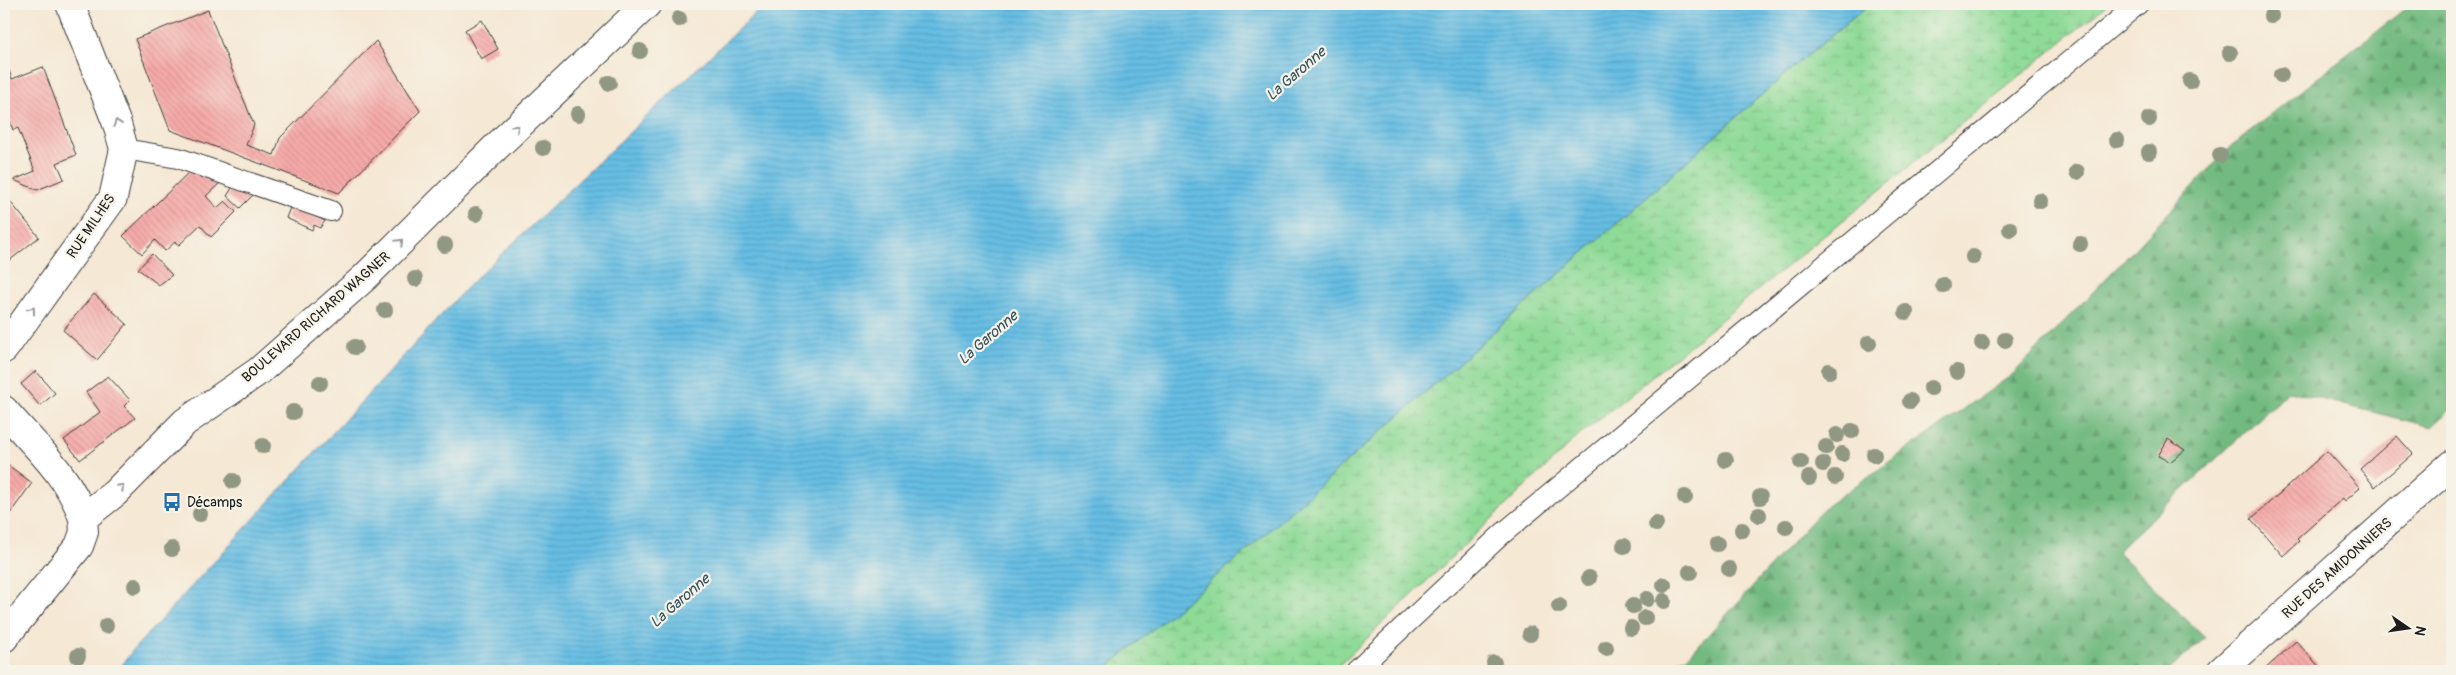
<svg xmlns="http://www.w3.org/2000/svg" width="2456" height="675" font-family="Pangolin,sans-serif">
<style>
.forest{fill:url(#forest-firs);stroke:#476b4e}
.wetland{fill:url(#wetland-marsh);stroke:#557b5a}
.water{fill:url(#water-rules);stroke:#416c80}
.building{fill:url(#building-back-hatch)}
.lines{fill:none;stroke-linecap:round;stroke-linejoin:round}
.service-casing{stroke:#3d3b38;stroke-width:22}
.minor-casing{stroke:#3d3b38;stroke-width:30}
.tertiary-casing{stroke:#3d3b38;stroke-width:30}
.service{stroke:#fff;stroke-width:20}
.minor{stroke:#fff;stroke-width:28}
.tertiary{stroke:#fff;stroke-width:28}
.tree{fill:#909783}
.oneway{stroke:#999}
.labels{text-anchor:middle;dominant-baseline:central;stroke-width:4.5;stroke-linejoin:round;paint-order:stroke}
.street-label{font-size:14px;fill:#1c1c1c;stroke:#f7f3e8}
.poi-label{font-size:14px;fill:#1c1c1c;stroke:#f7f3e8;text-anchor:start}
.water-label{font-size:15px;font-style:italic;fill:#365462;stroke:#f7f3e8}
</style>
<defs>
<pattern id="forest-firs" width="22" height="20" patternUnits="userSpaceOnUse" patternTransform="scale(1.25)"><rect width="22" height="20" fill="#72ba80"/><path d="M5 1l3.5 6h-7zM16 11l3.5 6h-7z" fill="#629f6e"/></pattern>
<pattern id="wetland-marsh" width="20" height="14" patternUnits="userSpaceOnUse" patternTransform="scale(1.25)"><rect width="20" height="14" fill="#8eda97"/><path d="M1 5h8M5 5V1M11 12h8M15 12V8" fill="none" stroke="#7aba82"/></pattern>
<pattern id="water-rules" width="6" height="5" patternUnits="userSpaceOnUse" patternTransform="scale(1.25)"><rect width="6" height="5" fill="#66bde3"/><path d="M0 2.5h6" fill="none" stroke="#58a2c2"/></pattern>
<pattern id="building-back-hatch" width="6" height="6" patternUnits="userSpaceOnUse" patternTransform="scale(1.25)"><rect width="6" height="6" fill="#f6aaa8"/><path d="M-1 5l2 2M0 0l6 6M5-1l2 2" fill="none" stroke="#d29290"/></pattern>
</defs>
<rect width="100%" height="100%" fill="#f7f3e8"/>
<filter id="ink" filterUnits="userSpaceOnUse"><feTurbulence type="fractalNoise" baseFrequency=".02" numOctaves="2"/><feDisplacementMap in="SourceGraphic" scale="10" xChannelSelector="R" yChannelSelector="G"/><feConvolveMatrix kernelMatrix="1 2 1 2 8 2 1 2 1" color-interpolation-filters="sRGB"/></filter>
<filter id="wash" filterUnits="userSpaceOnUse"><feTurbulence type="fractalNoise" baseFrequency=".0096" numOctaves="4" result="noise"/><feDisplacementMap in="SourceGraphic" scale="20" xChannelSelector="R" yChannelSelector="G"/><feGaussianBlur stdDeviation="1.12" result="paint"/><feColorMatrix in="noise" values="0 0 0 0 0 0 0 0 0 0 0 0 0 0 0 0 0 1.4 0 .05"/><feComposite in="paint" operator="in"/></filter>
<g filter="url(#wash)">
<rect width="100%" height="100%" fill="#f5e8d4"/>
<path class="forest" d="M2411,4H2452V408L2432,427L2289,391L2117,551L2205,638L2168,671H1651L1688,657L1824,508L2012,375L2131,253L2231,146Z"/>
<path class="wetland" d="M1870,4H2108L1575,439L1333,671H1103L1246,551L1791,69Z"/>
<path class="water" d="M765,4H1870L1791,69L1246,551L1103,671H118L133,650L469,285Z"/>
<g id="blocks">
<path class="building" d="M208,10L254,125L246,145L274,155L280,138L376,41L420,111L339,193L170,130L135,39Z
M482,20L498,49L481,59L465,30Z
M6,63L12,79L43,67L76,155L57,163L64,179L37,190L14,180L35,171L18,128L13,130L4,106V64Z
M191,170L222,181L206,196L217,208L225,201L236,212L211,237L200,225L179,245L175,242L165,251L155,240L142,254L123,236Z
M234,185L255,193L240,208L227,196Z
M4,194L39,237L4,265Z
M291,205L325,221L320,228L314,225L312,230L286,218Z
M152,254L172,275L159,285L138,269Z
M94,294L127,324L97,360L63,330Z
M36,371L55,393L40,406L21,384Z
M108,376L130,400L124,406L135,418L80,460L64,440L100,412L86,392Z
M2397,436L2413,454L2375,487L2360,469Z
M2168,439L2185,450L2170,462L2158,456Z
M2327,451L2360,488L2345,501L2343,498L2297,539L2299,541L2283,556L2251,519Z
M4,462L32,483L4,522Z
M2296,641L2323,671H2263Z"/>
</g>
</g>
<g filter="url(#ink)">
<use href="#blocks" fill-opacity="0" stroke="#3d3b38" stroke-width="1"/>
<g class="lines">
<g class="service-casing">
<path id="service" d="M124,149L178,158L331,211
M1356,671L1501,535L2138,4"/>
</g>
<g class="minor-casing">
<path id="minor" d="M4,349L113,198L124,149L117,124L70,4
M4,410C32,443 70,476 83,518
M2221,671L2452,464"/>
</g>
<g class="tertiary-casing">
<path id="tertiary" d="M4,638L79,546L84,532L83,518L115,493L185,422L259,371L364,278L497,146L647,4"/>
</g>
<use href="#service" class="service"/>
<use href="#minor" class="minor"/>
<use href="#tertiary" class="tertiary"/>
</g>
<g class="tree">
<circle cx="2271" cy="16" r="8"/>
<circle cx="679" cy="19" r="8"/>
<circle cx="640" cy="51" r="8"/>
<circle cx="2230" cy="53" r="8"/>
<circle cx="2281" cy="75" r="8"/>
<circle cx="2190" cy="81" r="8"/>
<circle cx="609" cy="83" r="8"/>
<circle cx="578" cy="114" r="8"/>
<circle cx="2149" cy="119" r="8"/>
<circle cx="2117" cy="140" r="8"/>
<circle cx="543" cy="148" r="8"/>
<circle cx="2149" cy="152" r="8"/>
<circle cx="2220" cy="155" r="8"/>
<circle cx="2077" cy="172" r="8"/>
<circle cx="2040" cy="201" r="8"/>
<circle cx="476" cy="214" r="8"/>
<circle cx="2010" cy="229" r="8"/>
<circle cx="2080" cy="244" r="8"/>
<circle cx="445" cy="245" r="8"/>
<circle cx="1973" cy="257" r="8"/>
<circle cx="415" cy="279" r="8"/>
<circle cx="1943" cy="285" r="8"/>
<circle cx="385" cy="310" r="8"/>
<circle cx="1906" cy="312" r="8"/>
<circle cx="2005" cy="340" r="8"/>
<circle cx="1869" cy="343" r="8"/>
<circle cx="1982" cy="343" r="8"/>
<circle cx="355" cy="347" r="8"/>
<circle cx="1829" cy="371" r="8"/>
<circle cx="1957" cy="372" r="8"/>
<circle cx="320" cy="383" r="8"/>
<circle cx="1931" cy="388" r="8"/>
<circle cx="1910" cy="401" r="8"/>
<circle cx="293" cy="412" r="8"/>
<circle cx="1852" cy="431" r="8"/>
<circle cx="1837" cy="435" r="8"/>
<circle cx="263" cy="446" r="8"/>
<circle cx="1826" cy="447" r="8"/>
<circle cx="1842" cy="454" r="8"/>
<circle cx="1874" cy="455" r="8"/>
<circle cx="1726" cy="460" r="8"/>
<circle cx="1801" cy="462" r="8"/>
<circle cx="1823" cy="464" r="8"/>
<circle cx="1835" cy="477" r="8"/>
<circle cx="1809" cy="478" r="8"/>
<circle cx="233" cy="481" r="8"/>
<circle cx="1685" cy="497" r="8"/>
<circle cx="1760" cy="497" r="8"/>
<circle cx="200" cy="514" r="8"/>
<circle cx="1759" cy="515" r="8"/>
<circle cx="1656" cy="524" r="8"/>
<circle cx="1786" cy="527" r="8"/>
<circle cx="1742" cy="530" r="8"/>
<circle cx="1717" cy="544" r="8"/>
<circle cx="1624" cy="546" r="8"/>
<circle cx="172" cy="549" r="8"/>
<circle cx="1729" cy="569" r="8"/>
<circle cx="1690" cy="572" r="8"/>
<circle cx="1589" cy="578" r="8"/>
<circle cx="1664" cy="585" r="8"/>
<circle cx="135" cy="586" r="8"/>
<circle cx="1647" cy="599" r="8"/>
<circle cx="1664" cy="601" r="8"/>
<circle cx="1559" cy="606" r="8"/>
<circle cx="1633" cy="606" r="8"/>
<circle cx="1645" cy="618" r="8"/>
<circle cx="106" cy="626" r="8"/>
<circle cx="1631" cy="628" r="8"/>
<circle cx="1530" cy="634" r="8"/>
<circle cx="1606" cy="648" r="8"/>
<circle cx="78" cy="656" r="8"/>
<circle cx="1494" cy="663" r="8"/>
</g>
<defs><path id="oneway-chevron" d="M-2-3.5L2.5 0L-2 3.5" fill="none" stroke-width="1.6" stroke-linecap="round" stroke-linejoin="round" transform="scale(1.25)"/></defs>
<g class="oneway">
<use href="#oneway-chevron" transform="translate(117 123) rotate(-109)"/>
<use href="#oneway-chevron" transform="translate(516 128) rotate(-43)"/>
<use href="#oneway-chevron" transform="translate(400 242) rotate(-45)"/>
<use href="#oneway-chevron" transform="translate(32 310) rotate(-54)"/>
<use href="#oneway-chevron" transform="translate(121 487) rotate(-45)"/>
</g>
</g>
<defs>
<g id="bus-bare" transform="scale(1.5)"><path d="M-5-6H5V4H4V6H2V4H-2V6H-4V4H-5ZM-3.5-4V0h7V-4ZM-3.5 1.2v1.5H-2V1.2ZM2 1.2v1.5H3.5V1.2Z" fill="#1f6fb2" stroke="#f7f3e8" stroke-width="2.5" paint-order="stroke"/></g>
</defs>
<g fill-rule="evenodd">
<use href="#bus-bare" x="172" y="502"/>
</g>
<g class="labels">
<g class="street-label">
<text transform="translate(91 226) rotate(-56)">RUE MILHES</text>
<text transform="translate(316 317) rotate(-41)">BOULEVARD RICHARD WAGNER</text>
<text transform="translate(2337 568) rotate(-42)">RUE DES AMIDONNIERS</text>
</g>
<g class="poi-label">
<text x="187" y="502">Décamps</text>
</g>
<g class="water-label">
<text transform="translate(1296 74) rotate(-41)">La Garonne</text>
<text transform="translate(988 338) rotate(-41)">La Garonne</text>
<text transform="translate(680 601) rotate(-41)">La Garonne</text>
</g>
</g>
<rect width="2456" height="675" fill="none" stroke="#f7f3e8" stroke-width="20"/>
<g transform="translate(2408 628) rotate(103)" stroke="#f7f3e8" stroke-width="4" paint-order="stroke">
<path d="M0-4L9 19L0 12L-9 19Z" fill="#1c1c1c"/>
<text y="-8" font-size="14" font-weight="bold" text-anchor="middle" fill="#1c1c1c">N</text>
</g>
</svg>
